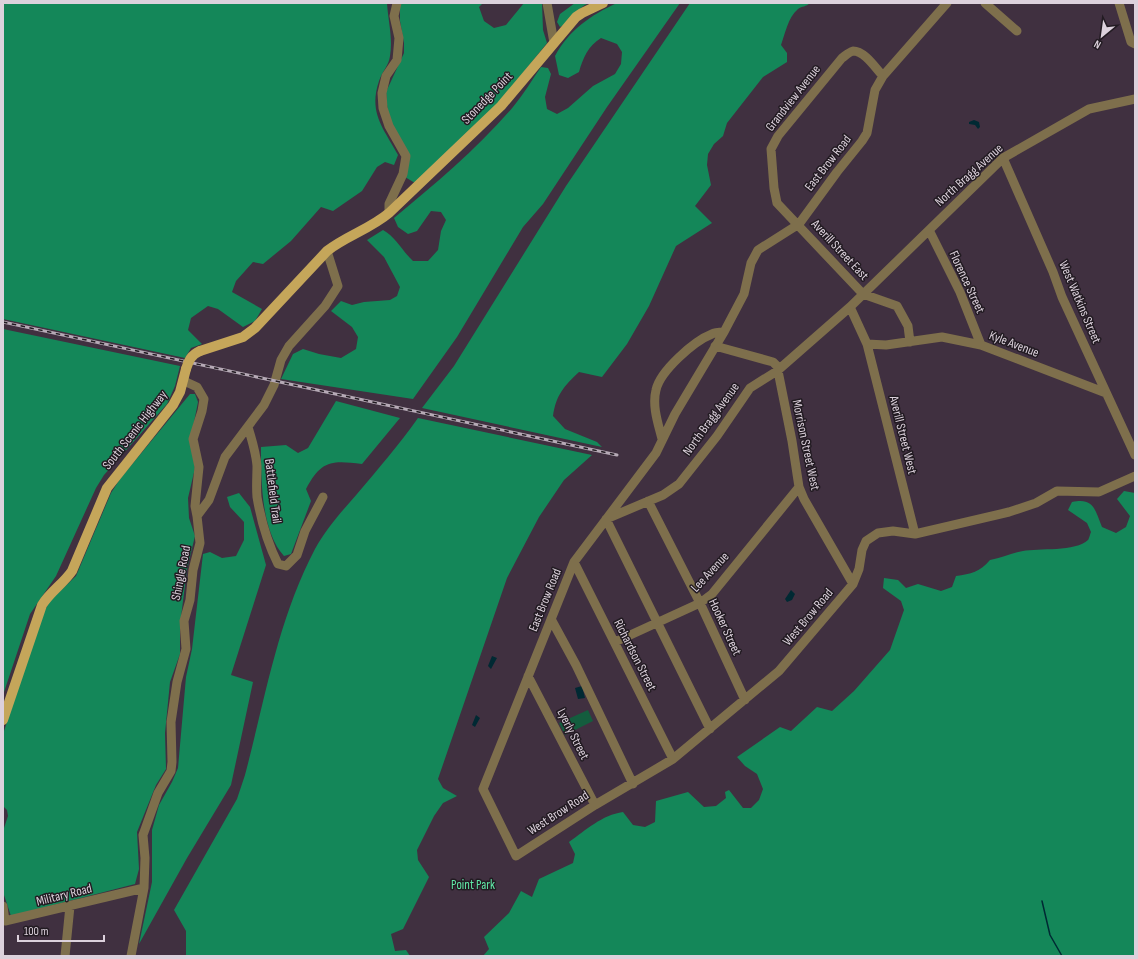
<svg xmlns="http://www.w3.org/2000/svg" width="1138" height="959" font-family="'Sofia Sans Condensed',sans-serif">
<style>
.green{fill:#145d3e}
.forest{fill:#148759}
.water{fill:#002933}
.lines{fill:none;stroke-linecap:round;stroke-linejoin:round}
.stream{stroke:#002933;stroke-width:1.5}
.minor{stroke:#7e6f4c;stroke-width:9}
.major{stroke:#c5a65a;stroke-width:10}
.rail-casing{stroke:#b6aab6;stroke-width:3}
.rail{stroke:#221b22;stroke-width:1.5;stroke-dasharray:4.5;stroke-linecap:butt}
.major-bridge{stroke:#c5a65a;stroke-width:10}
.labels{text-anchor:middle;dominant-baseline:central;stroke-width:3;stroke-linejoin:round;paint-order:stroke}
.street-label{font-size:13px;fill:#dcd1dc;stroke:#221b22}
.park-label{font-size:13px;fill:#61e8a8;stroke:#221b22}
</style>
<rect width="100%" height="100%" fill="#403040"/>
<path class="green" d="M588,710L593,721L565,735L559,723Z"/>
<path class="forest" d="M3,3H387C388,20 393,38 390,56C389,65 382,72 379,81C368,113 384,129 398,155L394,165L385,162L377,167L362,191L333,211L321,207L291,241L263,264L253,262L236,281L232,292L262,309L255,321L243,327L218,309L208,306L191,318L188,330L202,344L191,348L185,358L3,319Z
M400,3H483L479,7L484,21L494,28L506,25L524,3H542L543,30L547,43L498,104L415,183L405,177L408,170L388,117L386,92L404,53V43L400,21Z
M575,3H589C576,8 570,23 560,27L557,22L560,14Z
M617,3H680L607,107L543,204L523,227L457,337L413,399L281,379L293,354L303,349L319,354L341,358L356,349L358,337L352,327L331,311L341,301L352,305L364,302L390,300L397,296L400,287L384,257L367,240L383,230C396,237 402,251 413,261H428L438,250L441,231L446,220L441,212L431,211L417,231L408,234L398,227L394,218C435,184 478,148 513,107C523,95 532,80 541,67L548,68L551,74L545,97L547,109L557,114L568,108L593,86L615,74L621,64L622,52L617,44L601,38C588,46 583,58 579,72L568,78L559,75L555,56C569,30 591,15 617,3Z
M690,3H810C806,7 802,6 798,9C788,17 785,34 781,45L787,53V62L763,77L727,123L723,136L714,144L708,154L707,165L711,185L695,206L712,223L676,246L649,306L627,344L602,377L579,372C564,386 556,395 553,416L565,429L597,442L602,447L422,408L454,366L566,186Z
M3,329L180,366L175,386L167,404L104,475L96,488L56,576L30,614L3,695Z
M190,394H195L198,402L190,442L195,468L188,498L189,518L195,536L187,569L180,625V654L170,682L165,733L166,769L156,785L137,832L139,869L135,884L11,916L3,892V831L8,816L7,810L3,806V734L42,615L50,601L76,576L111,493L120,479Z
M336,401L400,418L362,464C332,460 321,460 306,489L311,501L291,554L284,556C261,531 261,480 261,447L286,445L298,453L308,448Z
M418,418L592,455L564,480L539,517L507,578L438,779L443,788L457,796L443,803L434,816L417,850L418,860L429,877L403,929L391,934L395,951L406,950L410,956H186V931L174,910L237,799L245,775C265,699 278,619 315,549C326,529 342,511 357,494C378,469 399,445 418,418Z
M1124,491L1135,493V956H483L489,949L484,937L509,913L521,891L532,897L539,879L573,863L575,854L569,842C586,830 602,815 623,812L633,825L645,827L655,822L656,801L688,792L704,807L716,806L726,798L725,792L729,790L743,808H751L759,800L763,789L757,774L745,766L737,757L780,727L791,731L817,707L832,711L854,691L890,650L904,610L901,601L883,588L884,578L898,580L906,588L918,584L941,591L952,587L956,576C971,574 980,572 990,560C1002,558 1011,553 1023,551C1038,548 1076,552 1088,540C1089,539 1090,534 1091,532L1087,523L1068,510L1072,502C1094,497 1095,510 1102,527L1116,533L1126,527L1130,516L1117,499Z
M239,493L250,507L266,565L231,675L253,682L231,785L187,858L139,944L152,882V830L159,805L172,782L178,768L186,677L192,649L203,554L210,552L222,558L236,556L244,540V522L230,507L227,497Z"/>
<path class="water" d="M974,120L979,122L980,127L978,129L975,125L969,124V122Z
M791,590L795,594L792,600L787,602L785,599Z
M492,656L497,658L491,669L488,666Z
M582,686L585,698L578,699L575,688Z
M476,715L480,718L475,727L472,725Z"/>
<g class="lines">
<path class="stream" d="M1042,901L1050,935L1062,956"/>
<path class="minor" d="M547,3L554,43
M947,3L883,76L875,90L867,133L862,141L837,172L799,224L758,250L751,263L744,294L724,332L675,414L656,453L574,562L483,789L516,856L595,805L673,759L779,671L853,584L859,569L862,550L866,541L878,533L893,531L915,534L1009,512L1036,503L1057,491L1099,492L1135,476
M985,3L1017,31
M1119,3L1131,42L1135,44
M883,76C876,69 865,51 853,51C849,52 845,56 842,58L778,136L771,149L774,188L777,203L863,294L897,306L908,326L910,342
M1003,158L1053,272L1062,297L1135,455
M389,213V204L403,174L406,156L389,126L383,108L382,93L386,76L397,60L399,38L394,16L397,3
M929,230L960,292L981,345
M850,307L867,344L886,345L942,337L981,345L1106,393
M867,344L915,534
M715,346L773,362L777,366L792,441L799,487L804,499L853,584
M184,381L197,387L204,399L202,411L193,439L199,467L195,506L197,516
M248,427C252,440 256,453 257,466C257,476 256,487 257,497C261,521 267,542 278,564L286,566L297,555L305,531L323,497
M662,439C658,423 652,406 656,390C660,371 694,341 712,334C715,332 720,332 724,332
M648,501L700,603L745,700
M574,562L673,759
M551,619L576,665L633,784
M615,642L700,603L712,594L799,487
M528,676L595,805
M710,729L606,519L663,495L679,484L717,436L750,388L777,371L850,307L1003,158L1089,109L1135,99
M3,906L5,921L144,888
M65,956L70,906
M131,956L144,888L145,858L143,835L158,793L171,771L172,762L171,722L177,682L186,649L184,621L190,600L193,570L200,543L197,516L209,500L225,457L264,405L274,385L281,360L289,346L325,306L338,286L327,251"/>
<path class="major" d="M200,351L243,337L255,328L327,251C346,236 370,229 389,213L501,106L576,17L582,13L603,3
M3,720L42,605C50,592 63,584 72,571L107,488L173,405L180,392L186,369"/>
<g class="rail-casing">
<path id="rail" d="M3,322L617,455"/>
</g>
<use href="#rail" class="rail"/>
<path class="major-bridge" d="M186,369C189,360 191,355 200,351"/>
</g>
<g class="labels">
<g class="street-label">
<text transform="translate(487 98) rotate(-46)">Stonedge Point</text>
<text transform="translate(793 98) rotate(-52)">Grandview Avenue</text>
<text transform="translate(828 163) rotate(-52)">East Brow Road</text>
<text transform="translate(969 175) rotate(-42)">North Bragg Avenue</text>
<text transform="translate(840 250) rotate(47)">Averill Street East</text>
<text transform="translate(967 282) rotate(65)">Florence Street</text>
<text transform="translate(1080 302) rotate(67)">West Watkins Street</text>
<text transform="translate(1014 344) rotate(21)">Kyle Avenue</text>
<text transform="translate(711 419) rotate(-54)">North Bragg Avenue</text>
<text transform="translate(135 430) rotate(-52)">South Scenic Highway</text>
<text transform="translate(903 435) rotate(76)">Averill Street West</text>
<text transform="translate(806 445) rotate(78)">Morrison Street West</text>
<text transform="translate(273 491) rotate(83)">Battlefield Trail</text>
<text transform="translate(710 572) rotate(-47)">Lee Avenue</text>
<text transform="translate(181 573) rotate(-79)">Shingle Road</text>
<text transform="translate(545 600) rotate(-68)">East Brow Road</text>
<text transform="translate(808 617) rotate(-50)">West Brow Road</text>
<text transform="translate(725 627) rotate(65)">Hooker Street</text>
<text transform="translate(635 655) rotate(63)">Richardson Street</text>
<text transform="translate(573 734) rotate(63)">Lyerly Street</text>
<text transform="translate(558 813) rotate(-33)">West Brow Road</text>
<text transform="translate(64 895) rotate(-14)">Military Road</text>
</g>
<g class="park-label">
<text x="473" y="885">Point Park</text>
</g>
</g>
<rect width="1138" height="959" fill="none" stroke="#dcd1dc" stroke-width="8"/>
<g transform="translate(1102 36) rotate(209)" stroke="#221b22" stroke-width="3" paint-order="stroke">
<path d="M0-3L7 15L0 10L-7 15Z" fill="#dcd1dc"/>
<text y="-6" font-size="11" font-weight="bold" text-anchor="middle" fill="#dcd1dc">N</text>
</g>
<path d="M18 935v6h86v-6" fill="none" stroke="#dcd1dc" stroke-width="2"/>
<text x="24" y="935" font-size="12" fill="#dcd1dc" stroke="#221b22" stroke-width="3" paint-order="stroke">100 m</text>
</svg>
